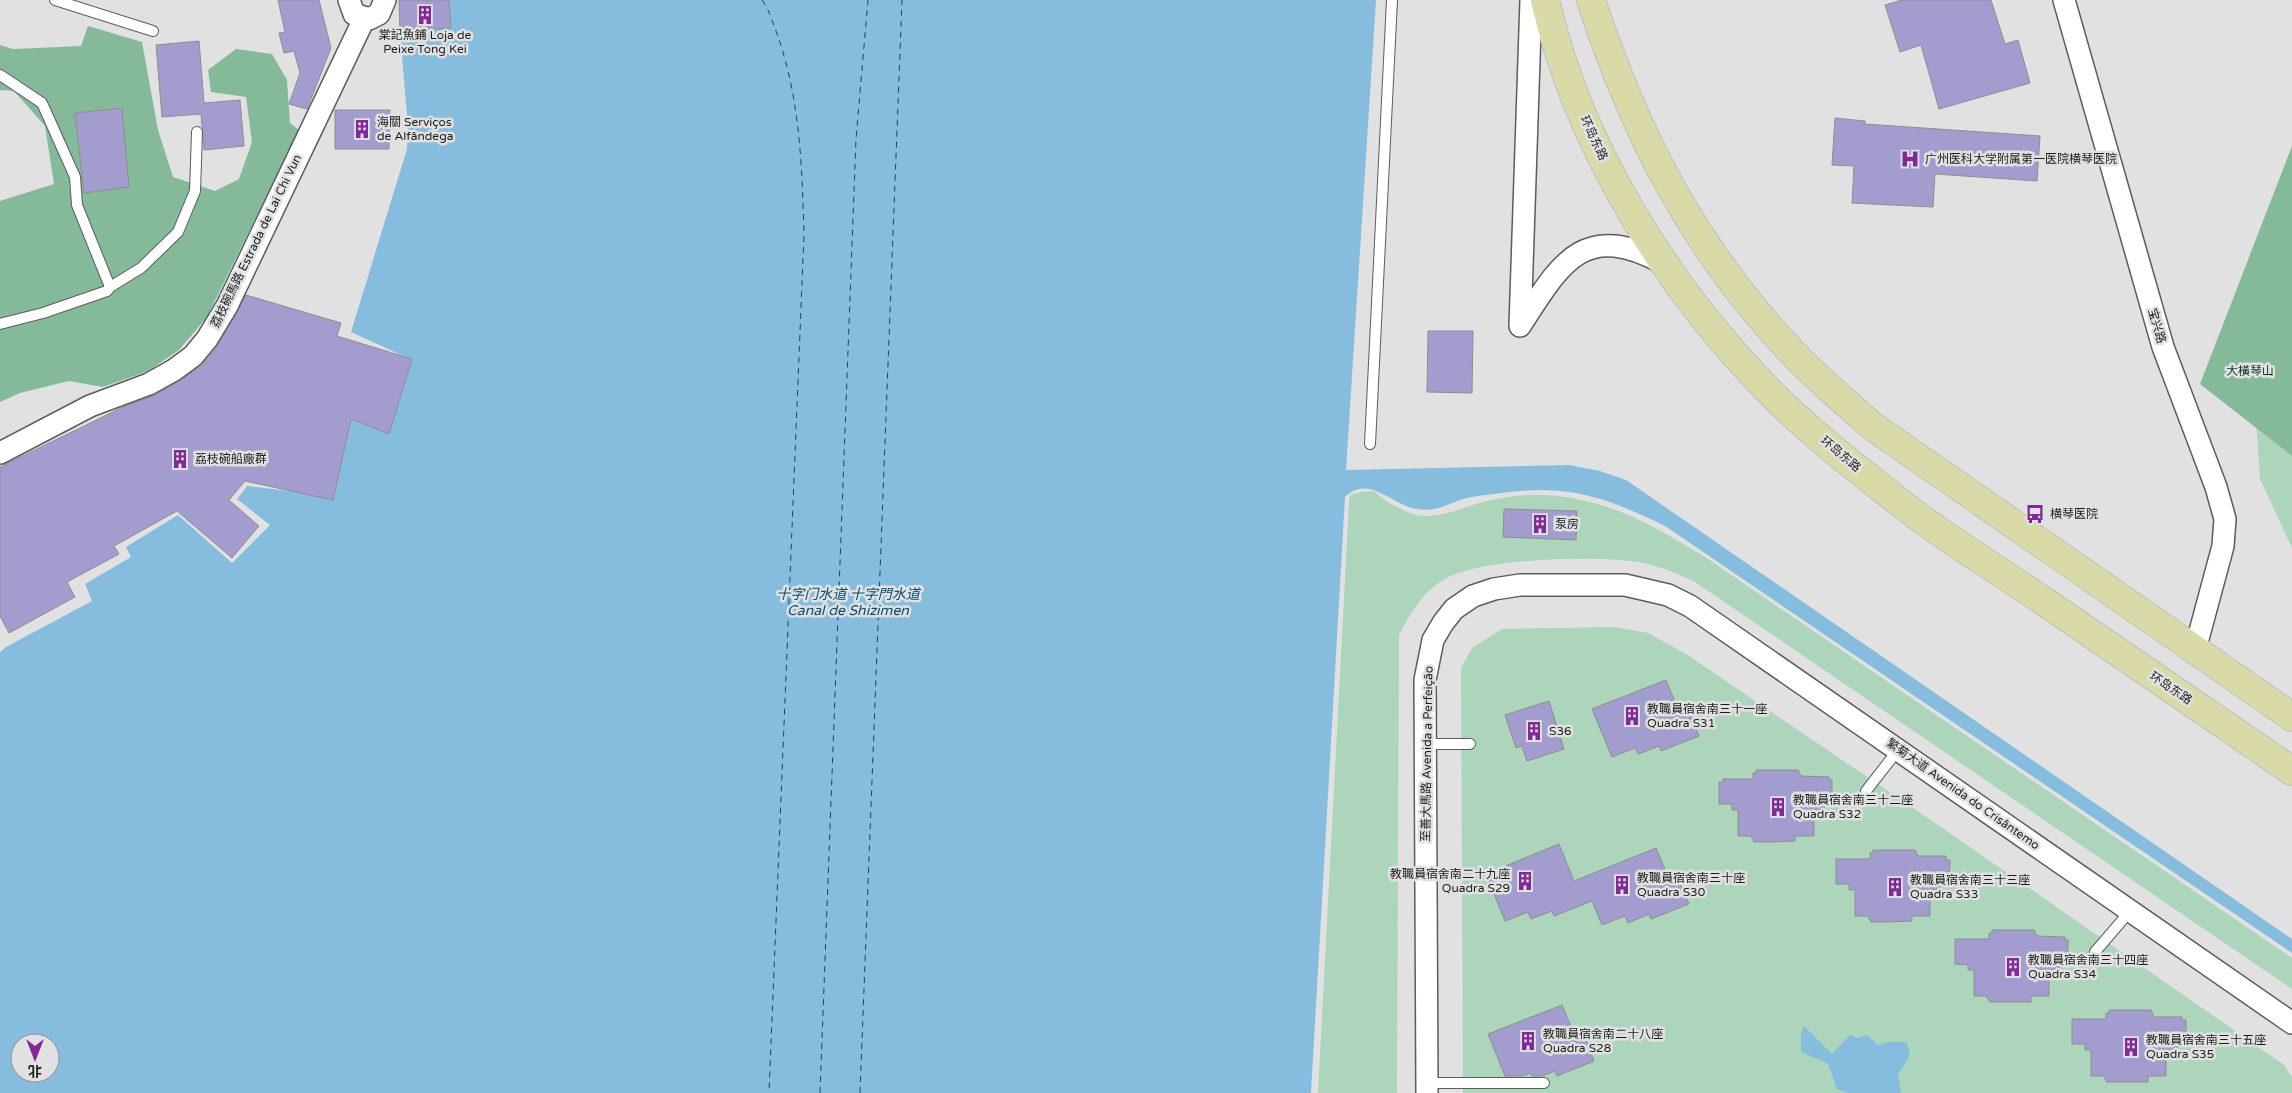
<svg xmlns="http://www.w3.org/2000/svg" width="2292" height="1093" font-family="'Varela Round','Noto Sans SC',sans-serif">
<style>
.green{fill:#acd5bb}
.forest{fill:#84ba99}
.water{fill:#86bdde;fill-rule:evenodd}
.lines{fill:none;stroke-linecap:round;stroke-linejoin:round}
.ferry{stroke:#044e6e;stroke-width:1;stroke-dasharray:6 5;stroke-linecap:butt}
.building{fill:#a29ccf;stroke:#8e8e8f}
.service-casing{stroke:#5b5c5d;stroke-width:12}
.minor-casing{stroke:#5b5c5d;stroke-width:24}
.primary-casing{stroke:#bfbfbf;stroke-width:30}
.service{stroke:#fff;stroke-width:10}
.minor{stroke:#fff;stroke-width:21}
.primary{stroke:#d9daa8;stroke-width:28}
.labels{text-anchor:middle;dominant-baseline:central;stroke-width:5;stroke-linejoin:round;paint-order:stroke}
.poi-label{font-size:12px;fill:#1b1c1c;stroke:#e1e1e2;text-anchor:start}
.street-label{font-size:12px;fill:#1b1c1c;stroke:#e1e1e2}
.park-label{font-size:12px;fill:#0a3620;stroke:#e1e1e2}
.water-label{font-size:14px;font-style:italic;fill:#044e6e;stroke:#e1e1e2}
</style>
<rect width="100%" height="100%" fill="#e1e1e2"/>
<path class="green" d="M2292,237V548L2260,479L2251,343Z
M1374,491C1385,502 1402,511 1417,515C1438,520 1466,506 1487,501C1511,495 1542,493 1566,497C1622,506 1661,530 1708,559L2292,958V989L1695,582C1674,572 1653,563 1630,561C1588,556 1474,558 1440,582C1420,595 1410,615 1399,635L1397,1093H1318L1349,503L1350,495L1361,492Z
M1614,627L1648,633L1686,654L1938,825L2283,1064L2292,1077V1093H1463L1461,668L1472,648L1502,629Z"/>
<path class="forest" d="M88,26L142,42L158,130L173,177L215,191L239,179L252,142L246,97L211,92L208,70L236,49L272,54L287,80L290,123L299,130L207,317L179,350L148,371L103,387L69,381L20,393L0,402V201L54,184L45,126L14,91L0,90V45L13,49L81,46Z
M2292,146V456L2200,384Z"/>
<path class="water" d="M449,0H1376L1346,470L1569,465L1600,471L1626,480L2292,939V953L1665,526C1632,510 1597,494 1560,491C1531,488 1501,493 1472,497C1452,500 1440,513 1417,509C1391,505 1369,474 1345,497L1311,1093H0V652L6,647L92,601L85,584L131,557L126,547L178,515L232,563L270,525L237,499L247,486L332,496L295,400L389,429L412,360L351,332L407,149L408,128L400,31L451,28ZM20,1043H50V1073H20Z
M1804,1026L1832,1054L1850,1035L1857,1038L1867,1035L1878,1045L1888,1042H1906C1914,1056 1905,1063 1898,1074L1901,1093H1849L1837,1089L1828,1064C1819,1058 1810,1058 1801,1051V1034Z"/>
<g class="lines">
<path class="ferry" d="M762,0C769,9 772,21 776,31C800,97 802,165 804,234L769,1093
M820,1093L856,139L868,0
M860,1093L902,0"/>
</g>
<path class="building" d="M278,0H319L331,48L307,109L289,104L300,73L294,51L284,53L279,33L285,32Z
M399,0H449L451,28L400,31Z
M1902,0H1991L2005,44L2018,40L2030,83L1939,109L1921,45L1900,52L1885,5Z
M199,41L204,103L240,100L244,146L204,150L201,114L162,117L156,45Z
M122,108L129,187L84,193L75,113Z
M335,110H390L389,149H335Z
M1835,118L1865,121V124L2040,136L2037,181L1935,174L1933,207L1852,203L1854,166L1832,165Z
M246,295L341,323L337,336L412,359L389,434L351,419L333,500L245,481L229,500L259,526L232,558L177,511L114,546L119,554L67,582L75,597L9,633L0,616V467L123,407L155,395L181,380L201,366L217,347Z
M1428,331H1473L1472,393L1427,392Z
M1504,509L1577,511L1576,540L1503,537Z
M1666,680L1681,716L1689,713L1699,736L1661,751L1659,746L1638,754L1635,748L1612,757L1592,709Z
M1549,701L1564,749L1527,761L1522,746L1516,748L1505,715Z
M1756,770H1798L1801,776L1829,777V780H1832V804H1824V810H1814V836H1795V841L1770,842H1754L1751,836H1738V810H1732V804H1719V782H1723V779H1753V773H1756Z
M1559,844L1574,881L1656,848L1671,884L1679,881L1689,904L1651,919L1649,914L1628,923L1625,916L1602,925L1592,901L1554,916L1552,911L1531,919L1528,912L1505,921L1486,874Z
M1873,850H1915L1918,856H1946V860H1950L1949,884H1940V890H1930V916H1912V921L1886,922H1871L1868,916H1855V890H1849V884H1836V859H1870V853H1873Z
M1992,930H2034L2037,936L2065,937V940H2068V965H2059V971H2049V996H2031V1002H1990L1986,996H1974V970H1968V965L1955,964V939H1989V933H1992Z
M1562,1005L1577,1041L1585,1037L1594,1061L1557,1076L1555,1071L1542,1076H1532L1531,1073L1522,1076H1505L1488,1034Z
M2109,1010H2151L2154,1017H2182V1020H2186V1045H2177V1051H2166V1076H2148V1082H2107L2104,1076H2091V1050H2085V1044H2072V1019H2106V1013H2109Z"/>
<g class="lines">
<g class="service-casing">
<path id="service" d="M55,0L153,31
M0,75L42,103L75,177L77,205L110,287
M0,324L43,313L107,291L110,287L141,268L178,232L195,191L197,132
M1370,444L1392,0
M1425,744H1470
M1866,791L1898,750
M2095,952L2131,910
M1425,1083H1544"/>
</g>
<g class="minor-casing">
<path id="minor" d="M349,0L354,14L369,19L379,14L385,0
M1531,0L1520,326C1561,263 1583,220 1663,263
M2064,0L2163,347L2216,487L2225,519L2223,546L2195,650
M0,453L90,406L149,384L174,370L193,356L207,339L227,306L364,19
M1427,1093L1425,680L1433,640L1443,623L1454,609L1473,596L1494,589L1520,585H1625L1668,595L1690,606L2292,1023"/>
</g>
<g class="primary-casing">
<path id="primary" d="M1545,0C1578,145 1665,285 1768,390C1809,432 1857,469 1903,505C1948,540 1998,570 2045,602C2127,658 2210,715 2292,771
M1591,0C1634,132 1693,247 1789,349C1815,377 1844,401 1872,426L2292,717"/>
</g>
<use href="#service" class="service"/>
<use href="#minor" class="minor"/>
<use href="#primary" class="primary"/>
</g>
<defs>
<g id="building-bare" transform="scale(1.5)"><path d="M-4-6H4V6H1V3H-1V6H-4ZM-2.5-4.3h1.7v1.8h-1.7ZM.8-4.3h1.7v1.8H.8ZM-2.5-1h1.7V.8h-1.7ZM.8-1h1.7V.8H.8Z" fill="#802997" stroke="#e1e1e2" stroke-width="2.5" paint-order="stroke"/></g>
<g id="hospital-bare" transform="scale(1.5)"><path d="M-5-5h3v3.5h4V-5h3V5h-3V1.5h-4V5h-3Z" fill="#802997" stroke="#e1e1e2" stroke-width="2.5" paint-order="stroke"/></g>
<g id="bus-bare" transform="scale(1.5)"><path d="M-5-6H5V4H4V6H2V4H-2V6H-4V4H-5ZM-3.5-4V0h7V-4ZM-3.5 1.2v1.5H-2V1.2ZM2 1.2v1.5H3.5V1.2Z" fill="#802997" stroke="#e1e1e2" stroke-width="2.5" paint-order="stroke"/></g>
</defs>
<g fill-rule="evenodd">
<use href="#building-bare" x="425" y="15"/>
<use href="#building-bare" x="362" y="129"/>
<use href="#hospital-bare" x="1910" y="159"/>
<use href="#building-bare" x="180" y="459"/>
<use href="#bus-bare" x="2035" y="514"/>
<use href="#building-bare" x="1540" y="524"/>
<use href="#building-bare" x="1632" y="716"/>
<use href="#building-bare" x="1534" y="731"/>
<use href="#building-bare" x="1778" y="807"/>
<use href="#building-bare" x="1525" y="881"/>
<use href="#building-bare" x="1622" y="885"/>
<use href="#building-bare" x="1895" y="887"/>
<use href="#building-bare" x="2013" y="967"/>
<use href="#building-bare" x="1528" y="1041"/>
<use href="#building-bare" x="2131" y="1047"/>
</g>
<g class="labels">
<g class="poi-label">
<text x="425" y="35" text-anchor="middle">棠記魚鋪 Loja de<tspan x="425" dy="14">Peixe Tong Kei</tspan></text>
<text x="377" y="122">海關 Serviços<tspan x="377" dy="14">de Alfândega</tspan></text>
<text x="1925" y="159">广州医科大学附属第一医院横琴医院</text>
<text x="195" y="459">荔枝碗船廠群</text>
<text x="2050" y="514">横琴医院</text>
<text x="1555" y="524">泵房</text>
<text x="1647" y="709">教職員宿舍南三十一座<tspan x="1647" dy="14">Quadra S31</tspan></text>
<text x="1549" y="731">S36</text>
<text x="1793" y="800">教職員宿舍南三十二座<tspan x="1793" dy="14">Quadra S32</tspan></text>
<text x="1510" y="874" text-anchor="end">教職員宿舍南二十九座<tspan x="1510" dy="14">Quadra S29</tspan></text>
<text x="1637" y="878">教職員宿舍南三十座<tspan x="1637" dy="14">Quadra S30</tspan></text>
<text x="1910" y="880">教職員宿舍南三十三座<tspan x="1910" dy="14">Quadra S33</tspan></text>
<text x="2028" y="960">教職員宿舍南三十四座<tspan x="2028" dy="14">Quadra S34</tspan></text>
<text x="1543" y="1034">教職員宿舍南二十八座<tspan x="1543" dy="14">Quadra S28</tspan></text>
<text x="2146" y="1040">教職員宿舍南三十五座<tspan x="2146" dy="14">Quadra S35</tspan></text>
</g>
<g class="street-label">
<text transform="translate(1594 138) rotate(65)">环岛东路</text>
<text transform="translate(256 241) rotate(-64)">荔枝碗馬路 Estrada de Lai Chi Vun</text>
<text transform="translate(2157 326) rotate(74)">宝兴路</text>
<text transform="translate(1841 454) rotate(40)">环岛东路</text>
<text transform="translate(2171 688) rotate(34)">环岛东路</text>
<text transform="translate(1427 754) rotate(-89)">至善大馬路 Avenida a Perfeição</text>
<text transform="translate(1963 794) rotate(35)">繁菊大道 Avenida do Crisântemo</text>
</g>
<g class="park-label">
<text x="2250" y="371">大橫琴山</text>
</g>
<g class="water-label">
<text x="848" y="594">十字门水道 十字門水道<tspan x="848" dy="16">Canal de Shizimen</tspan></text>
</g>
</g>
<g transform="translate(35 1058) rotate(180)"><circle r="24" fill="#e1e1e2" stroke="#929293"/>
<path d="M0-4L9 19L0 12L-9 19Z" fill="#802997"/>
<text y="-8" font-size="14" font-weight="bold" text-anchor="middle" fill="#1b1c1c">北</text>
</g>
</svg>
